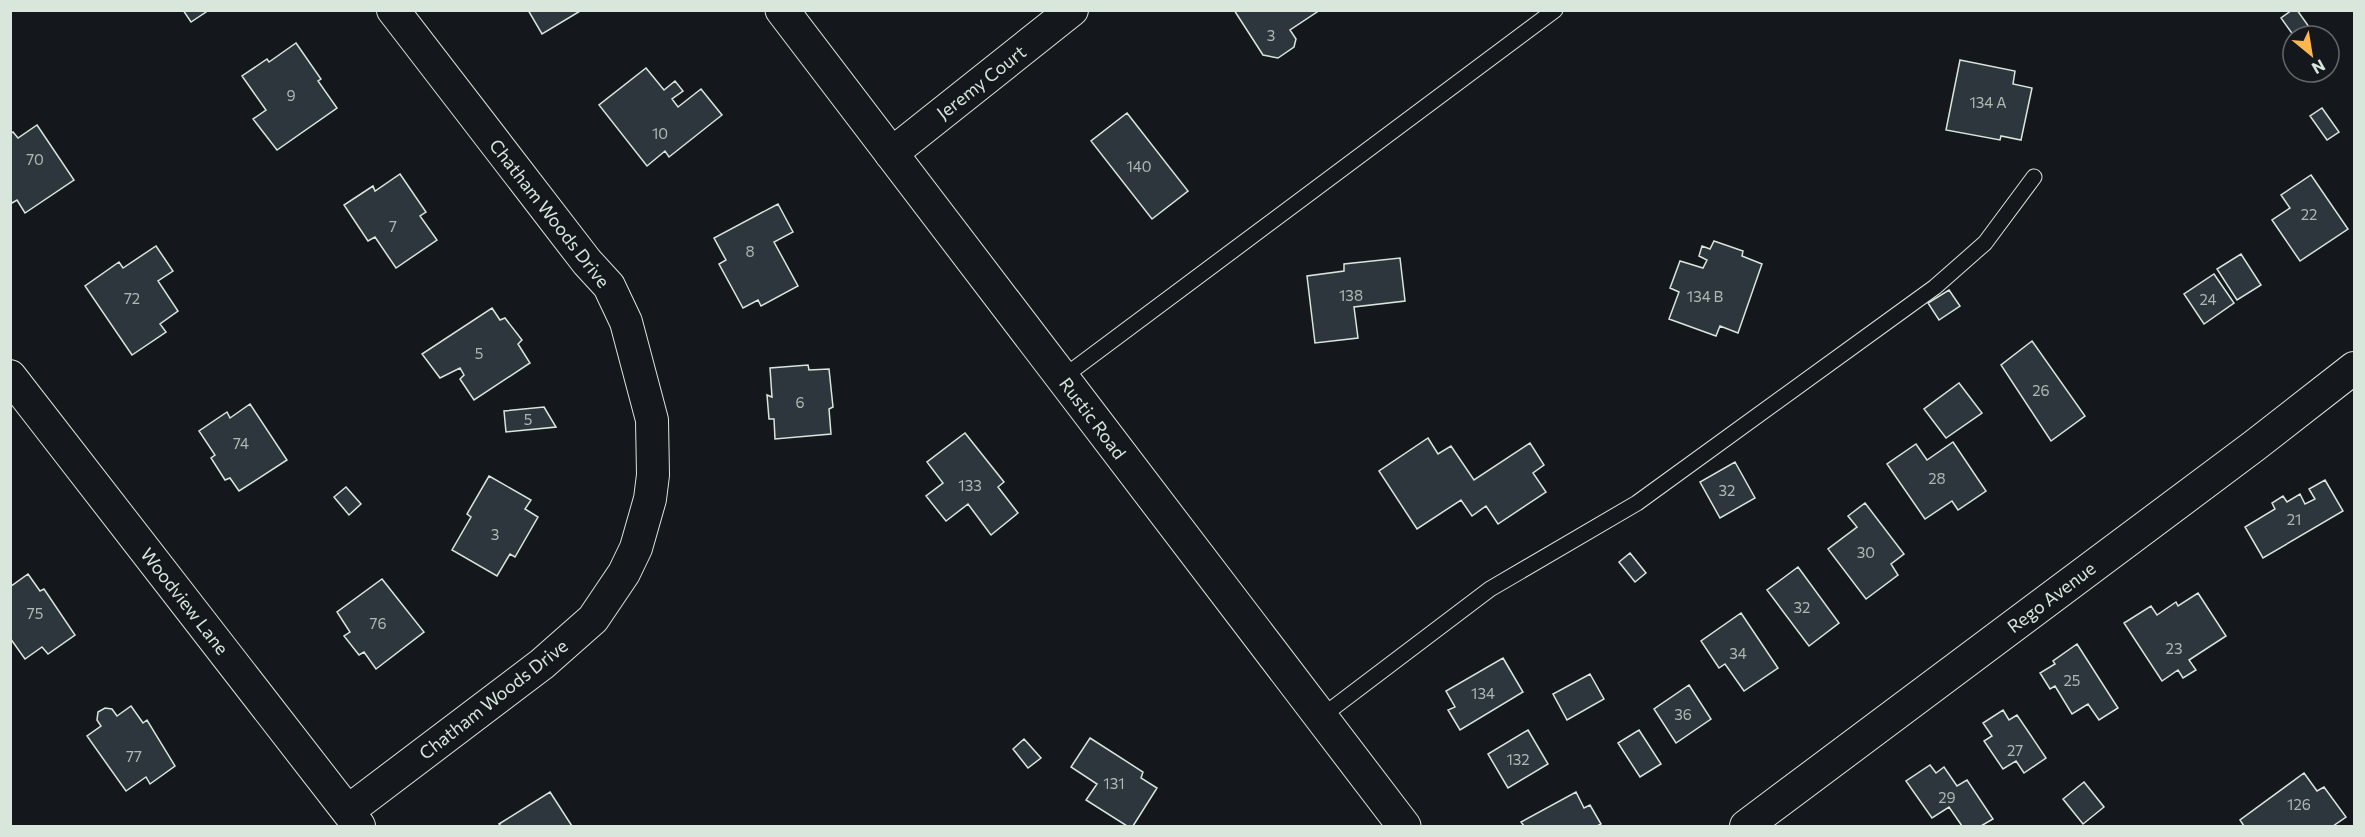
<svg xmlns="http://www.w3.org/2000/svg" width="2365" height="837" font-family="Commissioner,sans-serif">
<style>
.building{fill:#2c363c;stroke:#d8e6dc;stroke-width:1.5}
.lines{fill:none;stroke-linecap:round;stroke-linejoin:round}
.lane-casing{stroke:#d8e6dc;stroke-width:17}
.street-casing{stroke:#d8e6dc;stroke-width:34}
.secondary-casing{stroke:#d8e6dc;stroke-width:35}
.lane{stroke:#14181c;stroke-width:15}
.street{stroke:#14181c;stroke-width:32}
.secondary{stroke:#14181c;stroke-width:33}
.labels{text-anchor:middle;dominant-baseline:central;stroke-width:4.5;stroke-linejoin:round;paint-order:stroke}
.number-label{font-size:15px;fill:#adbab4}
.street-label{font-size:18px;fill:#d8e6dc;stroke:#14181c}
</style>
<rect width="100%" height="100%" fill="#14181c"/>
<path class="building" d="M183,10H209L191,22Z
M528,10H582L542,34Z
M1234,10H1320L1290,30L1296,39L1294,47L1278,58L1263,55Z
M2292,10H2297L2312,31L2305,36H2294L2281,18Z
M296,43L321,79L318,81L337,108L277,150L253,119L266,110L242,76L267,59L269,62Z
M1960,60L2015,71L2013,84L2032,88L2021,140L2001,136L2000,140L1946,130Z
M646,68L664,90L675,81L683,91L672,99L678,107L701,89L722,115L669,157L665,151L647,166L599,105Z
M2322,108L2339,132L2327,140L2310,116Z
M1127,113L1188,191L1152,219L1091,141Z
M37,125L74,180L25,213L17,200L12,203L10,201V134L13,132L18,138Z
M400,174L426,212L420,216L437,240L396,268L375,237L368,241L344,205L373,186L375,191Z
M2311,175L2348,229L2300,261L2272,220L2290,208L2281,195Z
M778,204L793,232L774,242L798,286L761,306L758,300L743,308L719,264L726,260L714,238Z
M1714,241L1743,251L1742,256L1762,264L1738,333L1720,326L1716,336L1669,319L1679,292L1670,288L1680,261L1703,268L1707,260L1699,256L1702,246L1710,249Z
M156,246L173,271L158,281L178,311L160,324L166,332L132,355L85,286L119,262L123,268Z
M2241,254L2261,285L2237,300L2217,269Z
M1400,258L1405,301L1354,307L1358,338L1315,343L1307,276L1344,271V264Z
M2214,274L2234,303L2204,324L2184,294Z
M1949,290L1960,306L1939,320L1928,303Z
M492,308L500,320L505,318L522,340L518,344L530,363L474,400L460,379L464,375L460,368L440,378L422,354Z
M2032,341L2085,416L2051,441L2001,365Z
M808,365L809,370L829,369L833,407L829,409L831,434L775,439L774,419H769L767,395L772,397L770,368Z
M1959,383L1982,413L1946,438L1924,409Z
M250,404L287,460L239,491L230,478L225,480L211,458L215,455L199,431L227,412L230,418Z
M544,407L556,427L506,432L504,411Z
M965,433L1004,482L998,487L1018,513L991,535L968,504L946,521L926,496L943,483L927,462Z
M1428,438L1438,454L1451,446L1474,480L1530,443L1544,465L1533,473L1546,492L1498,524L1486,506L1472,516L1461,500L1417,529L1379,471Z
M1953,442L1986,491L1958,510L1952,501L1925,519L1887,464L1916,444L1927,460Z
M1735,462L1755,498L1720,518L1700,482Z
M489,476L531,500L525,509L538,517L515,557L510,554L497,576L452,550L471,517L467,514Z
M2325,480L2343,511L2263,558L2245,527L2275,509L2272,503L2283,496L2287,502L2300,494L2305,504L2315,499L2309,489Z
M346,487L361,504L349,515L334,497Z
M1865,503L1904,554L1891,564L1898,575L1866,599L1828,549L1857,527L1848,516Z
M1630,553L1646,573L1635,582L1619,562Z
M1798,567L1839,623L1809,646L1767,590Z
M28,574L40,591L44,589L75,635L48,654L42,647L25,659L10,638V587Z
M382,579L424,632L376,669L364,652L359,655L344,636L350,632L337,612Z
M2198,593L2226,636L2189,660L2196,670L2183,678L2178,670L2162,681L2124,623L2151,606L2157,615L2176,602L2178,606Z
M1741,613L1778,668L1744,691L1725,664L1719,668L1701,641Z
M2077,644L2118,708L2099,720L2088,704L2072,714L2055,686L2050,689L2040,673L2055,664L2053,661Z
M1503,658L1523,692L1460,730L1448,710L1455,707L1446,691Z
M1590,674L1604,699L1567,720L1553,694Z
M1689,685L1711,719L1676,743L1654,709Z
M131,706L143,723L147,720L175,766L150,784L146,777L126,791L87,736L101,726L97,720L98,712L105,708L112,709L117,716Z
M2003,710L2009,720L2017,715L2046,758L2024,773L2016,761L2003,769L1984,741L1992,736L1983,723Z
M1528,730L1548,764L1508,788L1488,754Z
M1639,730L1661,764L1640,777L1618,743Z
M1090,738L1143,772L1141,778L1157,788L1133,826H1127L1086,800L1097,784L1071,767Z
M1024,739L1041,758L1028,768L1013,749Z
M1930,765L1936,773L1944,767L1957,786L1967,780L1993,819L1981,826H1962L1949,807L1932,818L1906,781Z
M2304,773L2317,791L2324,787L2346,817L2333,826H2244L2240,820Z
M2084,782L2104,807L2083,824L2063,799Z
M550,792L572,826H501L499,824Z
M1576,792L1584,808L1590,805L1601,824L1597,826H1524L1521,822Z"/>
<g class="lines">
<g class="lane-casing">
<path id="lane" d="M1062,378L1555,10
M1321,717L1490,589L1637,503L1935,287L1985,243L2034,177"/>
</g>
<g class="street-casing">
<path id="street" d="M891,154L1072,10
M10,376L359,826
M348,811L542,664L593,619L624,573L636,548L650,499L653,475L652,420L626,322L609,286L587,262L393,10
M1746,826L2254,446L2354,368"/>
</g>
<g class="secondary-casing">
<path id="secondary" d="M782,10L1404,826"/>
</g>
<use href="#lane" class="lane"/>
<use href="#street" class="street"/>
<use href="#secondary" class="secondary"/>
</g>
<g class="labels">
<g class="number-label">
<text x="1271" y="35">3</text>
<text x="291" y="95">9</text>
<text x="1988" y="102">134 A</text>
<text x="660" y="133">10</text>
<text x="35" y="159">70</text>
<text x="1139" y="166">140</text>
<text x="2309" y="214">22</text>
<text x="393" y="226">7</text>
<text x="750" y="251">8</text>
<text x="1351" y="295">138</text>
<text x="1705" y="296">134 B</text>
<text x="132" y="298">72</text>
<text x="2208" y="299">24</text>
<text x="479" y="353">5</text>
<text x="2041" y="390">26</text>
<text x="800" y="402">6</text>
<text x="528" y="419">5</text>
<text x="241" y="443">74</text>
<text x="1937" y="478">28</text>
<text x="970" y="485">133</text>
<text x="1727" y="490">32</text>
<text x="2294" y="519">21</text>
<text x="495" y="534">3</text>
<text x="1866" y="552">30</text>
<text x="1802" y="607">32</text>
<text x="35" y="613">75</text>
<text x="378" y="623">76</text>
<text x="2174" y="648">23</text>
<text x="1738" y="653">34</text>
<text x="2072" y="680">25</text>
<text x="1483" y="693">134</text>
<text x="1683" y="714">36</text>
<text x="2015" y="750">27</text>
<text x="134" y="756">77</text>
<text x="1518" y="759">132</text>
<text x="1114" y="783">131</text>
<text x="1947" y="797">29</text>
<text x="2299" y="804">126</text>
</g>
<g class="street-label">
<text transform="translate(981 82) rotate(-38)">Jeremy Court</text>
<text transform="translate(550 213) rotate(52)">Chatham Woods Drive</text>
<text transform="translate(1093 418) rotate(53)">Rustic Road</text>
<text transform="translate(2051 597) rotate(-37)">Rego Avenue</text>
<text transform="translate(185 601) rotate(52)">Woodview Lane</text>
<text transform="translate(493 699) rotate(-38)">Chatham Woods Drive</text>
</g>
</g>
<rect width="2365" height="837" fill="none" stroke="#d8e6dc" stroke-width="24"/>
<g transform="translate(2311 54) rotate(150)"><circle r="28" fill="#14181c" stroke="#626a69" stroke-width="1.5"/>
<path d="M0-4.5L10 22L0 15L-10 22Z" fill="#ffb74d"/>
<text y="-9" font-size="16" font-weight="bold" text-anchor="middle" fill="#d8e6dc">N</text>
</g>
</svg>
